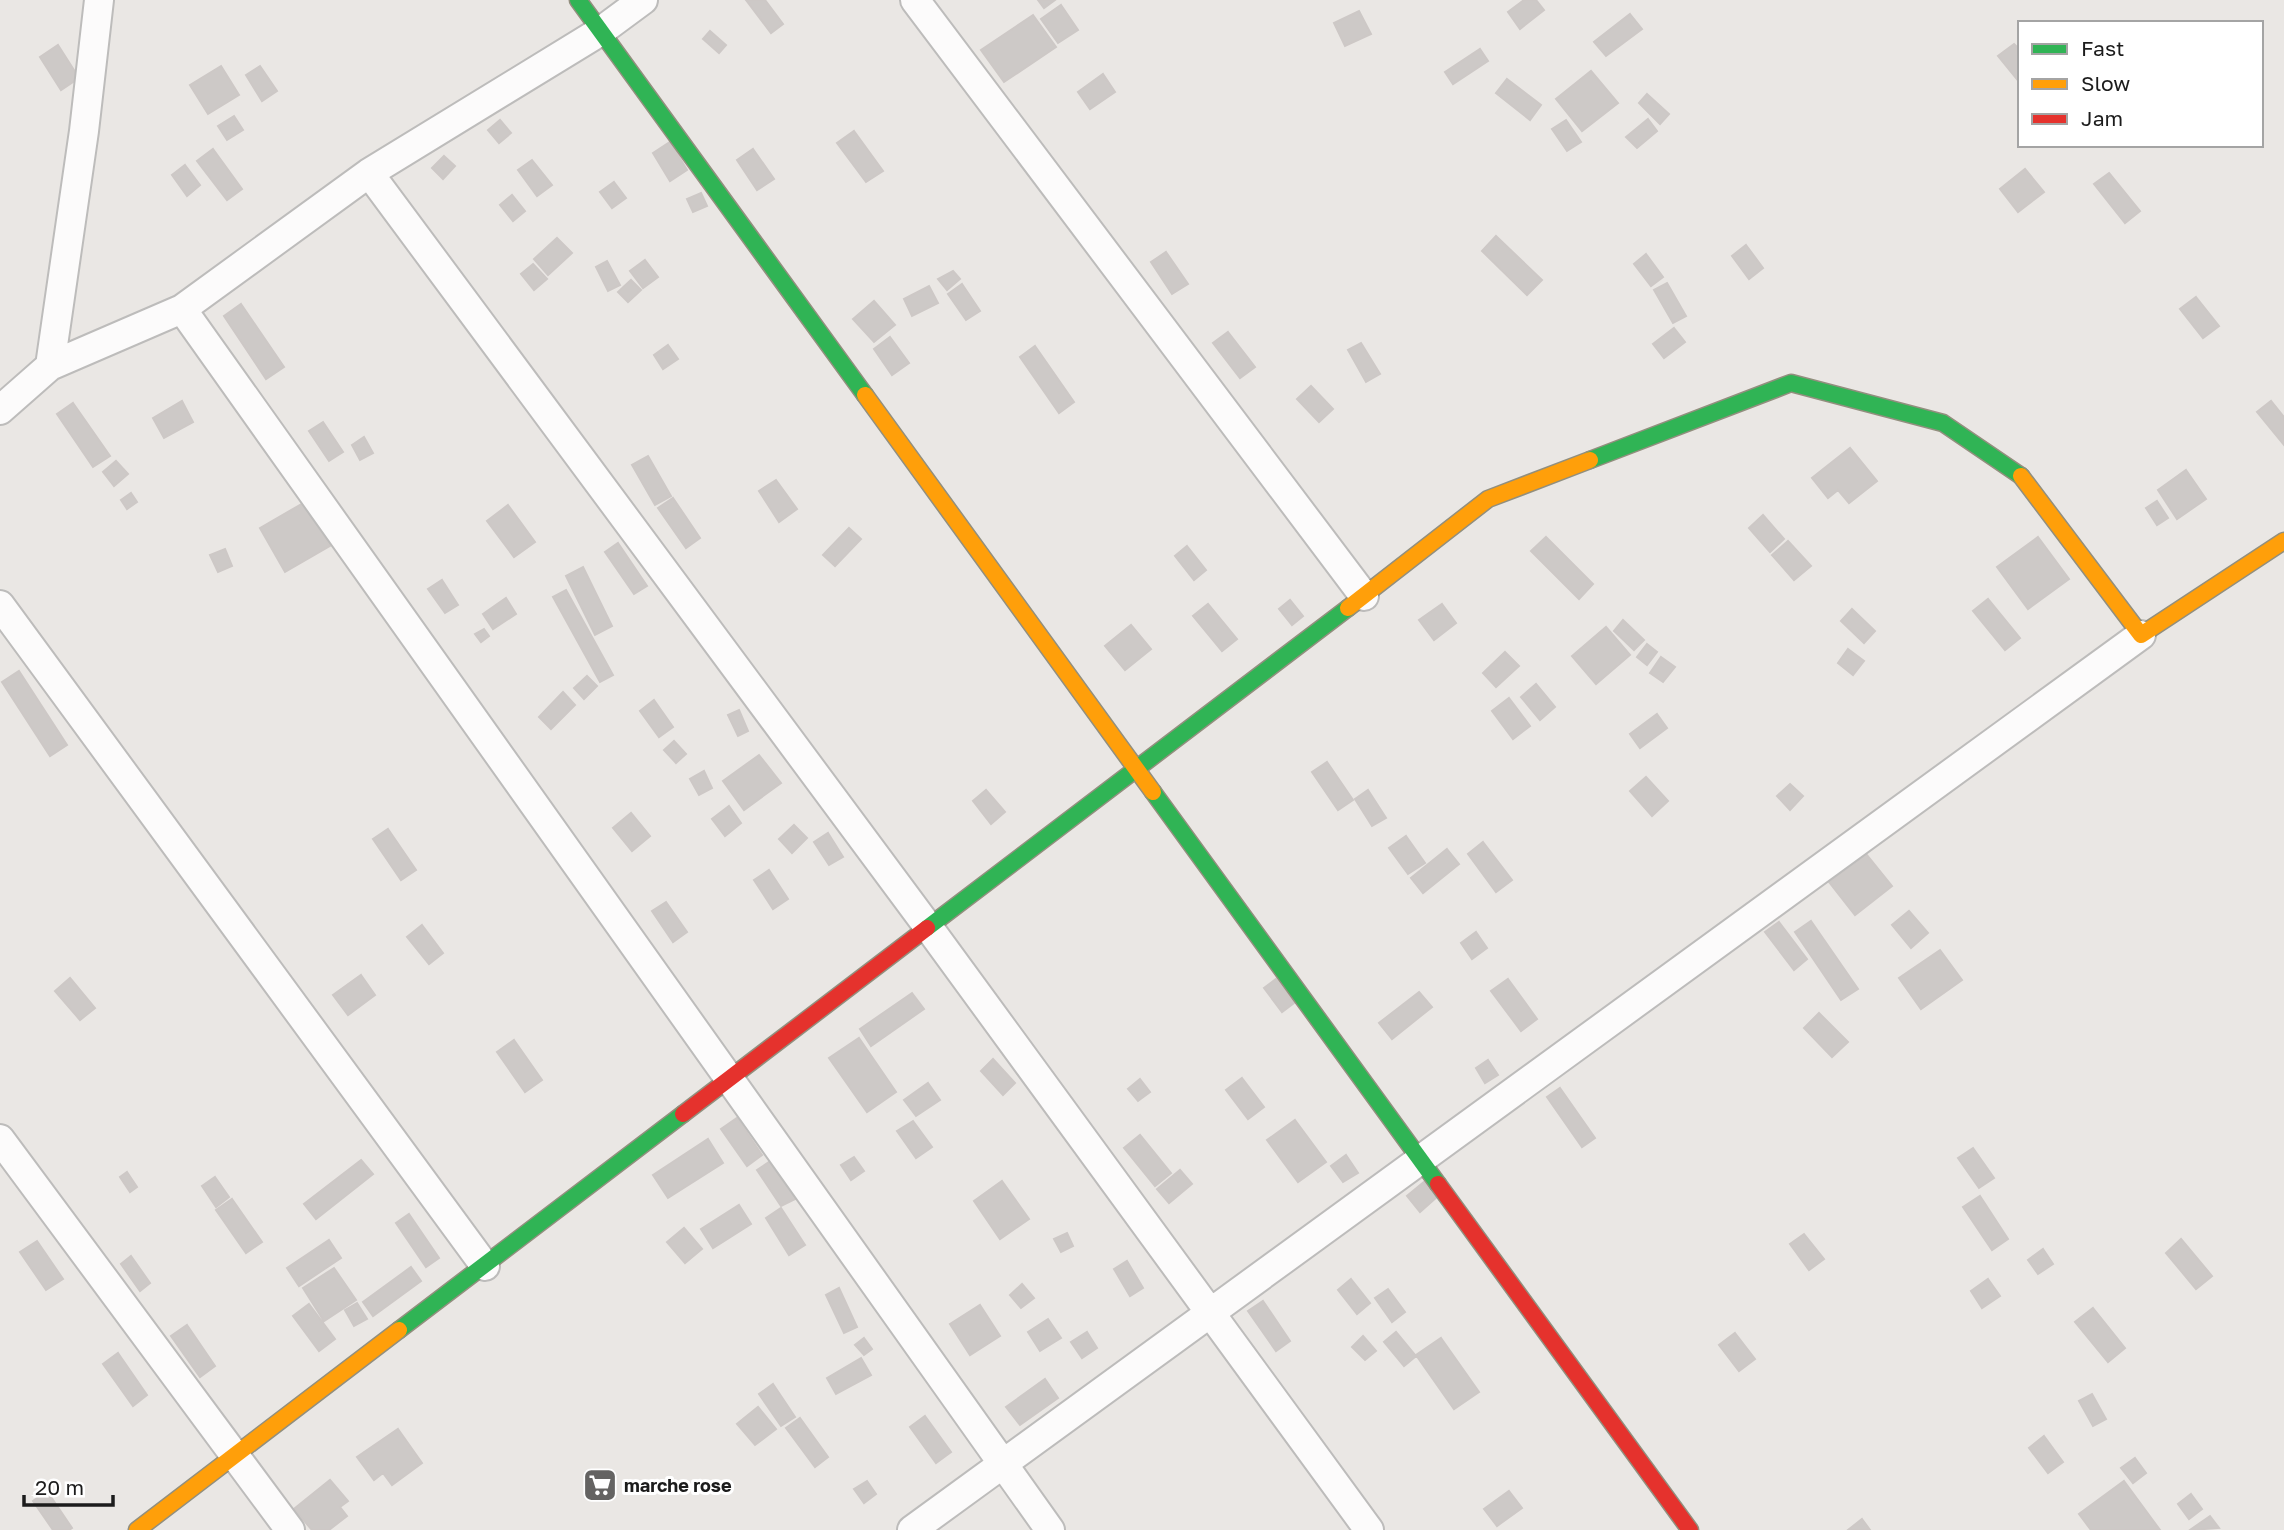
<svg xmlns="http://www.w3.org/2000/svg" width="2284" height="1530" font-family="'Golos Text',sans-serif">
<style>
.building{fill:#cdc9c7;stroke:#cdc8c6;stroke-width:2}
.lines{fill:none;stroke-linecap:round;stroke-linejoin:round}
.street-casing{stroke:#bdbcbb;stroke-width:32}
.fast-casing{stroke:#928f7e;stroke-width:19}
.slow-casing{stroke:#928f7e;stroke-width:19}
.jam-casing{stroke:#928f7e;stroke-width:19}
.street{stroke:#fcfbfb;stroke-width:28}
.fast{stroke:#30b455;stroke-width:16}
.slow{stroke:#ff9f0a;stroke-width:16}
.jam{stroke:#e5322d;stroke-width:16}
.labels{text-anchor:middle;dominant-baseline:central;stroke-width:6;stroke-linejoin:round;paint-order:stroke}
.poi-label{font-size:18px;font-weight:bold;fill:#1c1c1c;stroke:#fff;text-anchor:start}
</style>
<rect width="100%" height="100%" fill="#eae7e4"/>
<path class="building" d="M746,0H765L783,24L771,33Z
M1038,0H1055L1044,8Z
M1524,0H1536L1544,10L1520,29L1508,12Z
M1061,5L1078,30L1058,43L1041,19Z
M1359,11L1371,34L1345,46L1334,23Z
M1630,14L1642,29L1606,56L1594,42Z
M1033,15L1056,47L1004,82L981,50Z
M710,31L726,45L719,53L703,39Z
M2014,44L2020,50V83L1998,56Z
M58,45L79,78L61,90L40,57Z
M1480,49L1488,61L1453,84L1445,72Z
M221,66L239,95L208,114L190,85Z
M260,66L277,91L262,101L246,75Z
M1591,71L1618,103L1582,131L1556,99Z
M1103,74L1115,92L1090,109L1078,92Z
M1507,79L1541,105L1530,120L1496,93Z
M1647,94L1669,114L1660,124L1639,103Z
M234,116L243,130L227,140L218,126Z
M1648,119L1657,131L1637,148L1626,137Z
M500,120L511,133L499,143L488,130Z
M1566,120L1581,142L1567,151L1552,129Z
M854,131L883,171L866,182L837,143Z
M670,142L687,170L670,181L653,153Z
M213,149L242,189L227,200L197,161Z
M753,149L774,179L757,190L737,160Z
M444,156L455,166L443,179L432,168Z
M532,160L552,185L537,196L518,170Z
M185,165L200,185L187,196L172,175Z
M2025,169L2044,192L2018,212L2000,189Z
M2109,173L2140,211L2125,223L2094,184Z
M614,182L626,198L612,208L600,192Z
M701,193L707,206L693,212L687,199Z
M512,195L525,211L513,221L500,205Z
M1496,236L1542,280L1527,295L1482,251Z
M557,238L572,253L548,275L534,259Z
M1746,245L1763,268L1749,279L1732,256Z
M1166,252L1188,284L1172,294L1151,262Z
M1646,254L1663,277L1651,286L1634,264Z
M645,260L658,277L643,288L630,271Z
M607,261L620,285L608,291L596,267Z
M533,264L547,279L534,290L521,274Z
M953,271L960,279L947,290L938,279Z
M631,280L641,290L628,302L618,292Z
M1667,283L1686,316L1673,323L1654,290Z
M962,284L980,311L966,320L948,294Z
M929,286L938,303L912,316L904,299Z
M2196,297L2219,326L2203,338L2180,309Z
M874,301L895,325L874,342L853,319Z
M241,304L284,367L266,379L224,316Z
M1674,328L1685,342L1664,358L1653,344Z
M1228,332L1255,367L1240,378L1213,343Z
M890,337L909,363L892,375L874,349Z
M1361,343L1380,374L1366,382L1348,350Z
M668,345L678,359L663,369L654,355Z
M1035,346L1074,402L1059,413L1020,357Z
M1311,386L1333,409L1319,422L1297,399Z
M182,401L193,422L164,438L153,418Z
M2271,401L2284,417V445L2257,412Z
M73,403L110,456L93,467L57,414Z
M323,422L343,452L329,461L309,431Z
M364,437L373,453L360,460L352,445Z
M1850,448L1877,481L1849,503L1838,490L1828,498L1812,478Z
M648,456L671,496L655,505L632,465Z
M116,461L128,474L114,486L103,472Z
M2186,470L2206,499L2177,519L2158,490Z
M776,480L797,509L779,522L759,491Z
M131,493L137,502L127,509L121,500Z
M673,498L700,538L686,548L658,508Z
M2157,501L2168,518L2157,525L2146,508Z
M305,502L330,546L285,572L260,528Z
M508,505L535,542L514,557L487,521Z
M1763,515L1784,539L1770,552L1749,528Z
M849,528L861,539L835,566L823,555Z
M1546,537L1593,584L1579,599L1531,551Z
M2038,537L2069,579L2028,609L1997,567Z
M1788,541L1811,566L1794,580L1772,555Z
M618,543L647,586L634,594L605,552Z
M1187,546L1206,570L1194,580L1175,556Z
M225,549L232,566L218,572L210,555Z
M583,567L612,626L595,635L566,576Z
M442,580L458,605L445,613L428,589Z
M566,590L613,675L600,682L553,597Z
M506,598L516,614L493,629L483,614Z
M1988,599L2020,638L2005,650L1973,611Z
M1290,600L1303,616L1292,625L1279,609Z
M1208,604L1237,639L1222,651L1193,616Z
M1442,604L1456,623L1434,640L1419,620Z
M1852,609L1875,631L1864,643L1841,621Z
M1623,620L1644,640L1634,650L1614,631Z
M1131,625L1151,649L1125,670L1105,646Z
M1606,627L1630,655L1596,684L1572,656Z
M484,629L489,636L481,642L475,634Z
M1647,644L1657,652L1647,665L1637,657Z
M1848,649L1864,661L1853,675L1838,663Z
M1505,652L1519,666L1496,687L1483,673Z
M1661,657L1675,667L1663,682L1650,673Z
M19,671L67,745L50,756L2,682Z
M587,676L597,686L584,699L574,688Z
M1536,684L1555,707L1540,720L1521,697Z
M563,692L575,705L551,729L539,717Z
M1509,698L1530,726L1513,739L1492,711Z
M654,700L673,727L659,737L640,711Z
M739,710L748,731L738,736L728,715Z
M1657,714L1667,728L1640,748L1630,734Z
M674,741L686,754L676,763L664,750Z
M759,755L781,783L744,810L723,781Z
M1327,762L1353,800L1338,810L1312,772Z
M704,771L712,788L699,795L690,779Z
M1646,777L1668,801L1652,816L1630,791Z
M1790,784L1803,796L1790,810L1777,796Z
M986,790L1005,812L991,824L973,801Z
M1368,790L1386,818L1372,826L1355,799Z
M729,806L741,823L725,836L712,819Z
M631,813L650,836L632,851L613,828Z
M794,825L807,838L792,853L779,839Z
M388,829L416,870L401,880L373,839Z
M828,833L843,857L829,865L814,842Z
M1406,836L1425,863L1408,874L1389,848Z
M1483,842L1512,880L1496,892L1468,854Z
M1447,849L1459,864L1423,893L1411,878Z
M1866,854L1892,886L1855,915L1829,882Z
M769,870L788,899L773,909L754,880Z
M666,902L687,932L673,942L652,911Z
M1909,911L1928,933L1911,948L1892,925Z
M1811,921L1858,989L1841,1000L1795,932Z
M1779,922L1807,959L1794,970L1765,932Z
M422,925L443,953L429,964L407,937Z
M1476,932L1487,948L1472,959L1461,943Z
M1940,950L1962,980L1921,1009L1899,978Z
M361,975L375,995L348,1015L333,995Z
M70,978L95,1008L80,1020L55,991Z
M1276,979L1294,1003L1282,1012L1264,988Z
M1508,979L1537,1019L1521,1031L1491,991Z
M1419,992L1432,1007L1392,1039L1379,1023Z
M912,993L924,1009L871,1046L860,1029Z
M1819,1013L1848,1042L1832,1057L1804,1028Z
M859,1038L896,1092L867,1112L829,1058Z
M514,1040L542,1080L525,1092L497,1052Z
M993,1059L1015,1083L1003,1095L981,1071Z
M1488,1060L1498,1075L1485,1083L1476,1068Z
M1242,1078L1264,1107L1248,1119L1226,1090Z
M1140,1079L1150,1092L1138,1101L1128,1089Z
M928,1083L940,1100L916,1116L904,1100Z
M1560,1088L1595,1138L1582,1147L1547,1097Z
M737,1118L762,1155L747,1166L721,1129Z
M1295,1120L1326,1162L1298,1182L1267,1140Z
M913,1121L932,1147L916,1158L897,1131Z
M1140,1135L1171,1173L1155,1186L1124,1148Z
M708,1139L723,1163L668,1198L653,1175Z
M1973,1148L1994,1178L1979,1188L1958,1158Z
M1346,1155L1358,1173L1343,1182L1331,1166Z
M854,1157L864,1171L851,1180L841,1165Z
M361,1160L373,1174L316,1219L304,1204Z
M772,1160L797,1198L781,1206L757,1170Z
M1180,1170L1192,1184L1169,1203L1157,1189Z
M127,1172L137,1187L130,1192L120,1177Z
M215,1177L229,1197L216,1207L202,1186Z
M1002,1181L1029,1219L1000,1239L974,1201Z
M1424,1182L1437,1197L1420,1212L1407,1196Z
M1980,1196L2008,1239L1992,1250L1963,1207Z
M232,1199L262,1242L246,1253L216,1210Z
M739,1205L751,1224L713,1248L701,1229Z
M781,1208L805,1245L789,1255L766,1218Z
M409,1214L439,1258L426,1267L396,1223Z
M684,1228L702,1249L685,1263L667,1242Z
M1067,1233L1073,1246L1061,1252L1054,1239Z
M1804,1234L1824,1259L1809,1270L1790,1244Z
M2181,1239L2212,1276L2196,1289L2166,1253Z
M329,1240L341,1258L299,1286L287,1268Z
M37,1241L63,1279L46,1290L20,1252Z
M2043,1249L2053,1264L2038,1274L2028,1260Z
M131,1256L150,1283L140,1291L121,1264Z
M1127,1261L1143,1288L1130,1296L1114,1269Z
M411,1267L421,1281L373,1316L363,1302Z
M334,1268L356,1300L324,1321L303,1288Z
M1351,1279L1370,1303L1357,1314L1338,1290Z
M1988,1279L2000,1296L1982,1308L1971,1291Z
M1022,1284L1034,1298L1021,1308L1010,1295Z
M839,1288L857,1327L844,1333L826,1295Z
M1388,1289L1405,1312L1392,1322L1375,1298Z
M1263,1301L1290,1341L1276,1351L1248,1311Z
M357,1303L367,1319L354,1326L345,1310Z
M309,1304L335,1339L319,1351L293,1316Z
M980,1305L1000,1336L970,1355L950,1324Z
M2093,1308L2125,1348L2108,1362L2075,1322Z
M1048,1319L1061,1338L1040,1351L1028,1332Z
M187,1325L215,1366L200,1377L171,1336Z
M1087,1332L1097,1348L1082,1358L1071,1342Z
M1396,1332L1416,1356L1404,1366L1384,1342Z
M1735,1333L1755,1359L1739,1371L1719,1345Z
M1363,1336L1376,1351L1365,1360L1352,1347Z
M864,1338L872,1349L864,1355L855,1345Z
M1441,1338L1479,1392L1454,1409L1416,1355Z
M118,1353L147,1395L133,1406L103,1364Z
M861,1358L871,1375L836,1394L827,1378Z
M1045,1379L1058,1398L1020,1425L1006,1407Z
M773,1384L795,1417L781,1426L759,1394Z
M2092,1394L2106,1419L2093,1426L2079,1401Z
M758,1407L776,1429L755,1445L737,1424Z
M925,1416L951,1452L936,1463L910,1427Z
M800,1418L828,1457L815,1467L786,1428Z
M398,1429L422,1463L392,1485L383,1473L374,1480L357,1457Z
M2044,1436L2063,1462L2048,1473L2029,1448Z
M2135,1458L2146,1473L2133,1483L2121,1468Z
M330,1480L348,1501L340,1507L347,1516L329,1530H312L294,1509Z
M867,1481L876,1494L864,1503L854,1489Z
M2124,1481L2160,1530H2091L2079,1514Z
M47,1491L72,1528L69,1530H53L33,1501Z
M1509,1491L1522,1508L1497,1526L1484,1509Z
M2191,1494L2202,1509L2189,1519L2178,1504Z
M2210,1516L2219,1528L2190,1530Z
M1862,1519L1870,1530H1848Z"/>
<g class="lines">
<g class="street-casing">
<path id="street" d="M915,0L1364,596
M369,173L929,928L1369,1530
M182,309L1050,1530
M50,366L84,131L99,0
M0,410L50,366L182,309L369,173L601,31L643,0
M0,605L485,1266
M0,1139L290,1530
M912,1530L2141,635"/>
</g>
<g class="fast-casing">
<path id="fast" d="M578,0L865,395
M1590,460L1791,383L1943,423L2021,476
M1153,792L1438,1184
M927,928L1348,608
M399,1330L683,1114"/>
</g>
<g class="slow-casing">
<path id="slow" d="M865,395L1153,792
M2021,476L2141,635L2284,541
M1348,608L1488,499L1590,460
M137,1530L399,1330"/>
</g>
<g class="jam-casing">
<path id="jam" d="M683,1114L927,928
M1438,1184L1690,1530"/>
</g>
<use href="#street" class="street"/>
<use href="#fast" class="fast"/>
<use href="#slow" class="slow"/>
<use href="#jam" class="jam"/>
</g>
<defs>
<g id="supermarket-square" transform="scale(1.75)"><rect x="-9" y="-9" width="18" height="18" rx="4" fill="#646362" stroke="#fff"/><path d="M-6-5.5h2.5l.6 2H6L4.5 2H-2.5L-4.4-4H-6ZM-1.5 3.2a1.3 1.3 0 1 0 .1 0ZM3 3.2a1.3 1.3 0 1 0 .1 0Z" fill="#fff"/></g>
</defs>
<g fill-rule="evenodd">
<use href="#supermarket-square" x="600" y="1485"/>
</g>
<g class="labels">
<g class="poi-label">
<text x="624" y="1485">marche rose</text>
</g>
</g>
<rect x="2018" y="21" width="245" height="126" fill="#ffffff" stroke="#a4a4a4" stroke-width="2"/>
<rect x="2032" y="44" width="35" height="10" fill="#30b455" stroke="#a4a4a4" stroke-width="2"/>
<text x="2081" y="56" font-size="21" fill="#1c1c1c">Fast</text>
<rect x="2032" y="79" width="35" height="10" fill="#ff9f0a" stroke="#a4a4a4" stroke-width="2"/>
<text x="2081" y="91" font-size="21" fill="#1c1c1c">Slow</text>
<rect x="2032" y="114" width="35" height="10" fill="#e5322d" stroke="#a4a4a4" stroke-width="2"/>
<text x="2081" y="126" font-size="21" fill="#1c1c1c">Jam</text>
<path d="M24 1495v10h89v-10" fill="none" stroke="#1c1c1c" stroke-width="3.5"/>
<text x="35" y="1495" font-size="21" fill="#1c1c1c" stroke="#ffffff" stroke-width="5" paint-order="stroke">20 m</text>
</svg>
